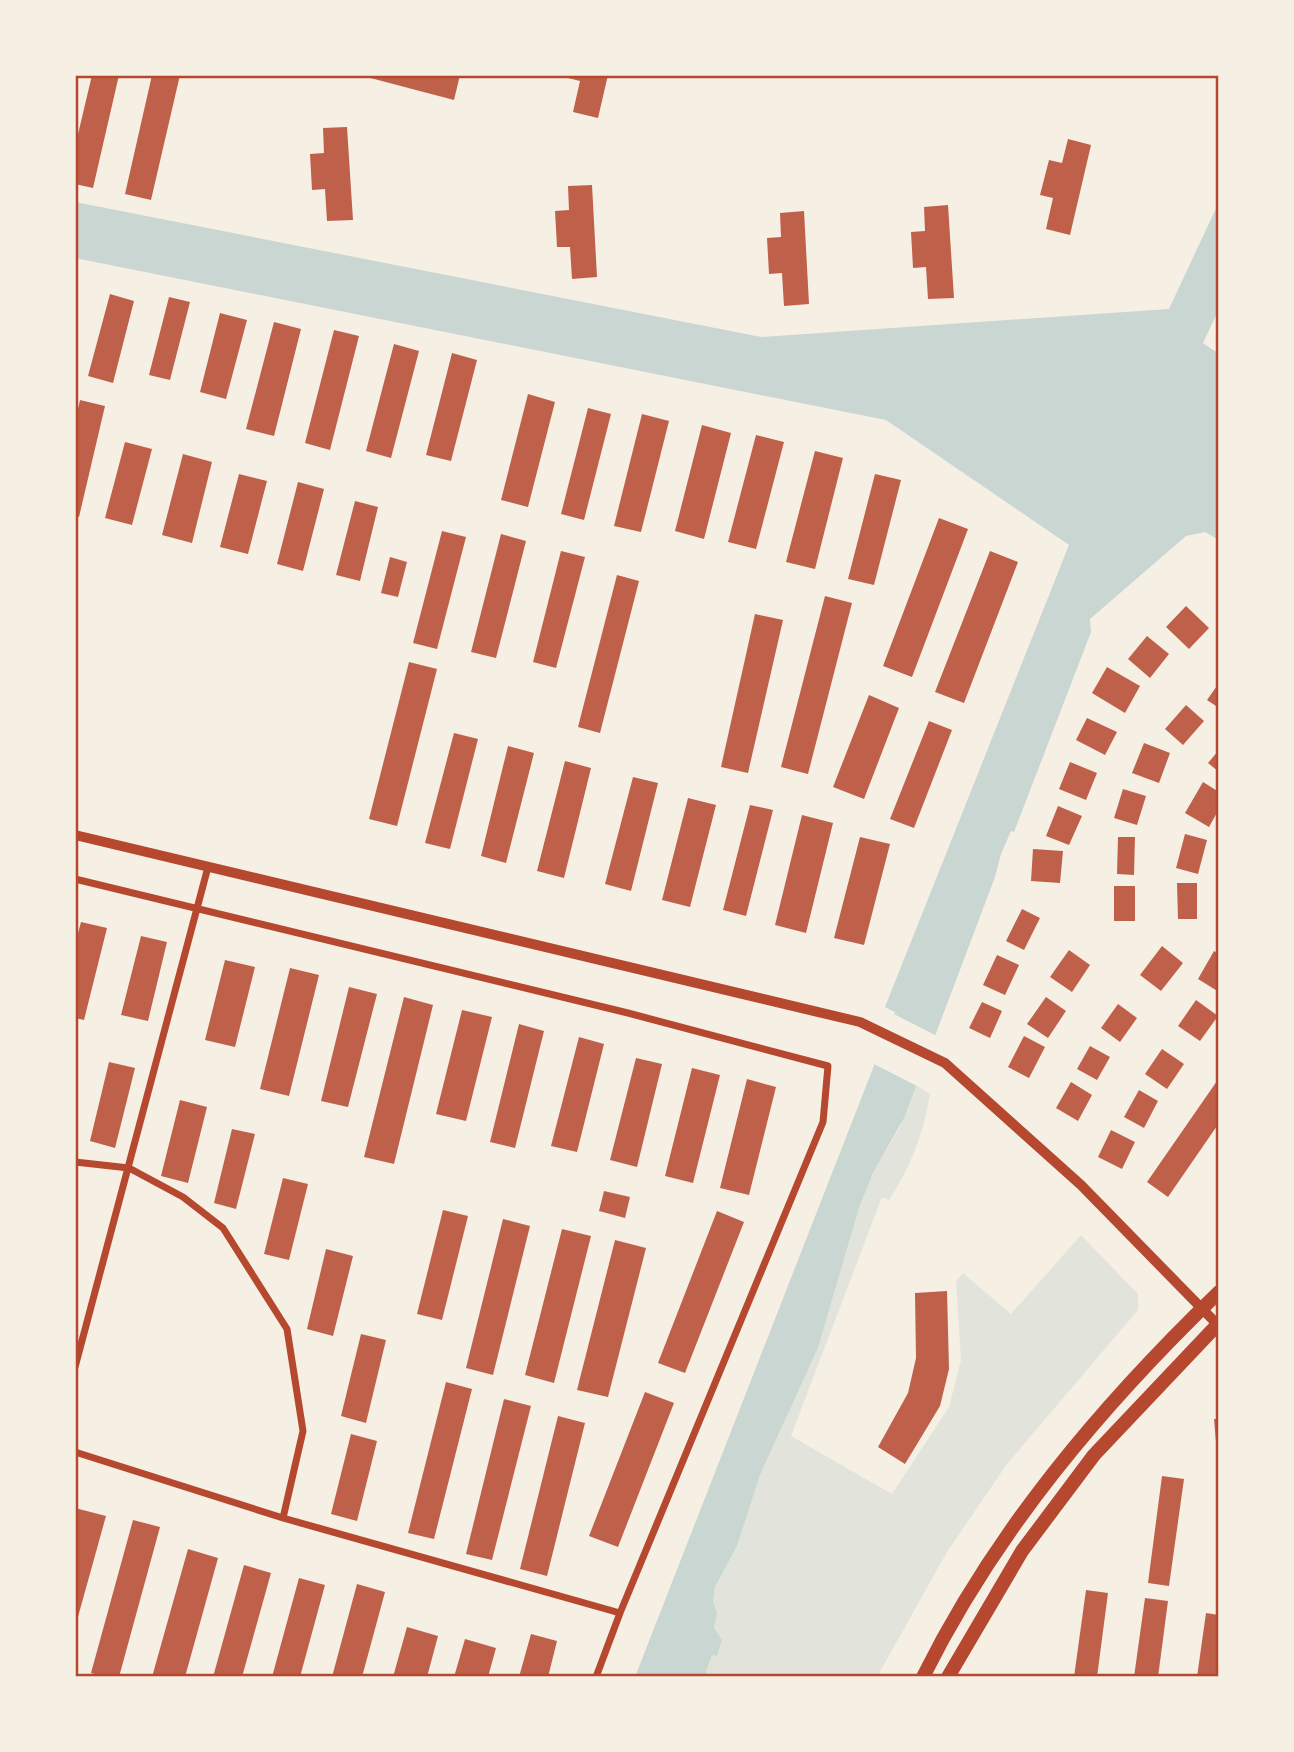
<svg xmlns="http://www.w3.org/2000/svg" width="1294" height="1752" font-family="'Titillium Web',sans-serif">
<style>
.green{fill:#e2e4dc}
.water{fill:#c9d6d2}
.pier{fill:#f6efe4}
.building{fill:#bf614a}
.lines{fill:none;stroke-linecap:round;stroke-linejoin:round}
.minor{stroke:#b5482f;stroke-width:7}
.tertiary{stroke:#b5482f;stroke-width:10}
.primary{stroke:#b5482f;stroke-width:14}
.neatline{fill:none;stroke:#b5482f;stroke-width:2.5}
</style>
<rect width="100%" height="100%" fill="#f6efe4"/>
<path class="green" d="M914,1084L930,1094C923,1135 911,1166 889,1200L882,1197L791,1436L892,1494L949,1407L961,1360L956,1281L963,1273L1011,1314L1081,1235L1138,1294V1310L1007,1464L947,1552L877,1677H709L706,1672L712,1655L722,1641L714,1628L717,1613L713,1601L715,1587L737,1546L760,1475L818,1348L859,1208L873,1173L900,1127Z"/>
<path class="water" d="M75,202L761,337L1169,309L1219,202V309L1203,343L1219,354V540L1205,532L1186,536L1090,619L1091,632L1014,832L1011,831L1001,854L995,877L904,1118L873,1173L859,1208L818,1348L760,1475L737,1546L715,1587L713,1601L717,1613L714,1628L722,1640L717,1656L712,1655L706,1672L709,1677H635L895,1012L885,1007L1069,545L886,420L75,258Z"/>
<path class="pier" d="M892,1013L937,1036L917,1086L872,1063Z"/>
<path class="building" d="M92,75H119L93,188L75,184V147Z
M152,75H180L151,200L125,194Z
M359,75H460L454,100Z
M568,75H608L598,118L573,112L580,81L568,78Z
M347,127L353,220L327,221L325,189L312,190L310,154L324,153L323,128Z
M1068,139L1091,145L1070,235L1046,229L1053,198L1040,195L1049,160L1062,163Z
M592,185L597,277L572,279L570,247H557L555,211L569,210L568,186Z
M948,205L954,298L928,299L926,267L913,268L911,232L925,231L924,207Z
M804,211L809,304L784,306L782,273L769,274L767,238L781,237L780,213Z
M110,294L134,301L113,383L88,376Z
M169,297L190,302L170,380L149,375Z
M220,313L247,320L226,399L200,392Z
M274,322L301,329L274,436L246,429Z
M334,330L359,336L330,450L305,443Z
M394,344L419,351L391,458L366,451Z
M452,353L477,360L451,461L426,455Z
M528,394L555,402L528,507L501,500Z
M80,400L105,406L79,517L75,516V422Z
M588,408L611,414L584,520L561,514Z
M642,414L669,421L641,532L614,526Z
M702,425L731,433L704,539L675,531Z
M756,435L784,442L756,549L728,542Z
M125,442L152,449L132,525L105,518Z
M815,451L843,458L815,569L786,562Z
M183,454L212,462L192,543L162,535Z
M239,474L267,481L248,554L220,547Z
M875,474L901,480L874,585L848,579Z
M298,482L324,489L303,571L277,564Z
M355,501L378,507L360,581L336,575Z
M939,518L968,529L912,677L883,666Z
M442,531L466,537L437,649L413,643Z
M501,534L526,541L496,658L471,652Z
M561,551L585,557L556,668L533,662Z
M990,551L1018,562L964,703L935,692Z
M390,557L407,562L398,597L381,593Z
M617,575L639,581L600,733L578,727Z
M825,596L852,603L808,774L781,767Z
M1186,606L1209,628L1189,649L1166,627Z
M755,614L783,620L748,773L721,767Z
M1147,636L1169,654L1150,678L1128,659Z
M409,662L437,669L397,826L369,819Z
M1107,667L1140,686L1125,713L1092,693Z
M1219,683V708L1207,700Z
M869,695L899,708L864,799L833,787Z
M1186,705L1204,721L1183,745L1165,729Z
M1087,718L1117,732L1105,755L1076,740Z
M929,721L952,730L914,828L890,819Z
M454,733L478,739L450,849L425,843Z
M1144,743L1170,753L1159,783L1132,773Z
M508,746L534,753L506,863L481,856Z
M1219,750V772L1208,763Z
M565,761L591,768L564,878L537,871Z
M1070,762L1097,773L1086,800L1059,789Z
M633,777L658,783L631,891L605,884Z
M1203,782L1219,792V809L1209,827L1185,813Z
M1123,789L1146,796L1137,825L1114,818Z
M688,798L716,805L690,907L662,900Z
M750,805L773,810L746,916L723,910Z
M1058,806L1082,816L1069,845L1046,836Z
M802,815L833,823L806,933L775,925Z
M1185,834L1207,840L1198,874L1176,868Z
M860,837L890,844L864,945L834,938Z
M1118,837H1135L1134,875L1117,874Z
M1033,849L1063,851L1060,883L1031,881Z
M1177,883H1197V919H1178Z
M1114,886H1135V921H1114Z
M1022,909L1040,918L1024,950L1006,941Z
M81,922L107,928L84,1020L75,1018V945Z
M141,936L167,942L148,1021L121,1015Z
M1162,946L1183,963L1161,991L1140,975Z
M1069,950L1090,965L1072,992L1050,977Z
M1214,951L1219,954V992L1198,979Z
M997,955L1019,965L1005,995L983,985Z
M225,960L255,967L235,1047L205,1040Z
M290,968L319,975L289,1096L260,1089Z
M349,987L377,994L348,1107L321,1101Z
M404,997L433,1005L394,1164L364,1157Z
M1046,997L1066,1011L1048,1038L1027,1024Z
M1196,1000L1218,1016L1200,1041L1178,1026Z
M982,1002L1002,1011L990,1038L969,1028Z
M1118,1004L1137,1018L1120,1042L1101,1028Z
M462,1010L492,1017L466,1121L436,1114Z
M519,1024L544,1031L515,1148L490,1142Z
M1024,1036L1045,1047L1029,1078L1008,1067Z
M579,1037L604,1044L577,1152L551,1146Z
M1090,1046L1110,1057L1097,1080L1077,1069Z
M1162,1049L1184,1064L1167,1089L1145,1074Z
M636,1058L662,1064L637,1167L610,1160Z
M109,1062L135,1068L115,1148L90,1141Z
M692,1068L720,1075L693,1183L665,1176Z
M747,1079L776,1087L749,1195L720,1188Z
M1217,1081L1219,1123L1168,1197L1147,1182Z
M1071,1082L1092,1095L1078,1121L1056,1108Z
M1139,1090L1158,1101L1144,1128L1124,1117Z
M180,1100L207,1107L188,1183L161,1176Z
M232,1129L255,1134L236,1209L214,1203Z
M1111,1130L1135,1142L1122,1169L1098,1157Z
M283,1178L308,1184L289,1260L264,1254Z
M604,1191L630,1197L625,1218L599,1211Z
M443,1210L468,1216L442,1320L417,1314Z
M717,1211L744,1222L685,1373L658,1363Z
M503,1219L530,1226L493,1375L466,1368Z
M562,1229L591,1236L554,1383L525,1375Z
M615,1240L646,1248L608,1397L577,1390Z
M326,1249L353,1256L333,1336L307,1329Z
M947,1291L949,1369L940,1406L905,1464L878,1447L908,1393L916,1358L915,1293Z
M361,1334L386,1340L366,1423L341,1416Z
M446,1382L472,1389L434,1539L408,1533Z
M645,1392L674,1403L618,1547L589,1536Z
M504,1399L531,1406L492,1560L466,1554Z
M558,1416L585,1423L547,1576L520,1569Z
M1214,1419H1219V1453H1217Z
M351,1434L377,1441L357,1521L331,1514Z
M1162,1476L1184,1479L1169,1586L1148,1583Z
M75,1508L106,1516L76,1624H75Z
M133,1520L160,1527L119,1677H105L91,1673Z
M188,1549L218,1558L185,1677H152Z
M244,1565L271,1573L242,1677H213Z
M299,1578L325,1585L300,1677H272Z
M357,1584L385,1592L362,1677H332Z
M1086,1590L1108,1593L1097,1677H1074Z
M1145,1598L1168,1601L1158,1677H1134Z
M1206,1613L1219,1615L1218,1677H1197Z
M407,1627L438,1636L427,1677H393Z
M531,1634L557,1641L548,1677H519Z
M465,1639L496,1648L488,1677H454Z"/>
<g class="lines">
<path class="minor" d="M75,879L628,1013L828,1066L823,1122L620,1613
M75,1162L129,1168L183,1197L223,1228L287,1329L303,1431L283,1518
M75,1367L208,867
M75,1452L283,1518L620,1613L596,1677"/>
<path class="tertiary" d="M75,835L860,1022L945,1063L1081,1185L1217,1324"/>
<path class="primary" d="M923,1677C996,1530 1102,1405 1219,1292
M948,1677L1022,1551L1094,1455L1219,1323"/>
</g>
<rect width="1294" height="1752" fill="none" stroke="#f6efe4" stroke-width="154"/>
<rect x="77" y="77" width="1140" height="1598" class="neatline"/>
</svg>
